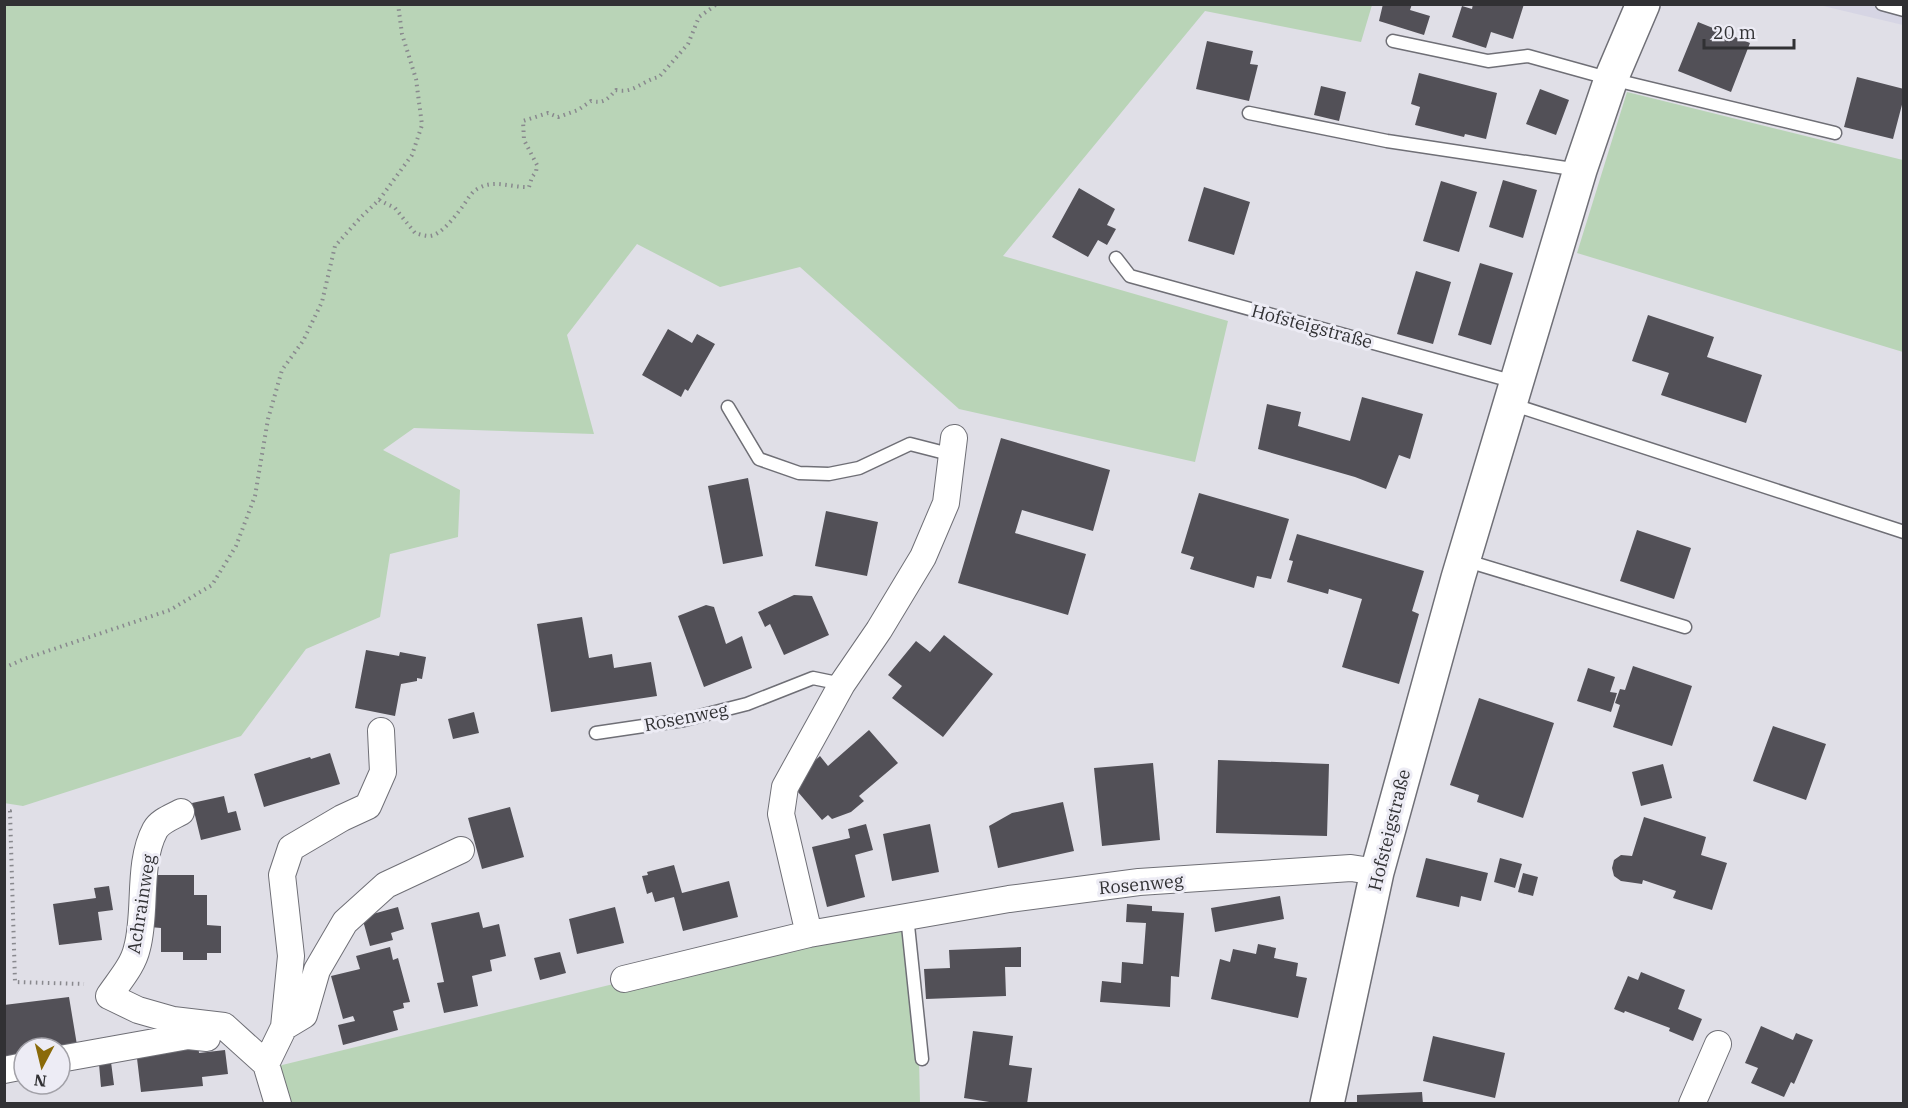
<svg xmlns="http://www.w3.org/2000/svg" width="1908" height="1108" font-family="'IBM Plex Serif',serif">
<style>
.built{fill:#d6d5e4}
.green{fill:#b9d4b7}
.building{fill:#525057}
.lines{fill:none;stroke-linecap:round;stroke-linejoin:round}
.lane-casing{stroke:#6f6f76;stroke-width:15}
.street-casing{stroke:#6f6f76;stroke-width:28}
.secondary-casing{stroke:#6f6f76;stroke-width:36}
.path{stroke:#89898e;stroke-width:4;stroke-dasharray:1.5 4.5;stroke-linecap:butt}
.lane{stroke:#fff;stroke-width:12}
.street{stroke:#fff;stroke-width:26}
.secondary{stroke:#fff;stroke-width:33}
.labels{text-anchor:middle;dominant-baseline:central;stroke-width:6;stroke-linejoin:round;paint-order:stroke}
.street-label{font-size:18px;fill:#313134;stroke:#edecf5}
</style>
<rect width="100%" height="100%" fill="#e0dfe7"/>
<path class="built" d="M1819,5H1903V25Z"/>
<path class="green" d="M4,5L5,4L1372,5L1361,42L1205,11L1003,256L1228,321L1195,462L959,409L800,267L720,287L637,244L567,335L594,434L414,428L383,450L460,490L458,537L390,554L380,617L306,649L241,736L23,806L4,803Z
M1627,92L1903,160V352L1577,253Z
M902,921L919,1059L920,1103H283L274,1067L810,936Z"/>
<path class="building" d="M1383,4H1412L1410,10L1430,16L1424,35L1379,21Z
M1473,4H1524L1513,39L1491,32L1486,48L1452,37L1462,6L1472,9Z
M1698,22L1750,43L1731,92L1678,71Z
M1207,41L1253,51L1250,64L1258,65L1249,101L1196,89Z
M1419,73L1497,93L1486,139L1465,134L1464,137L1415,125L1420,107L1411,104Z
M1857,77L1904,89V97L1893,139L1844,127Z
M1321,86L1346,92L1339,121L1314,115Z
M1540,89L1569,100L1556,135L1526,124Z
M1503,180L1537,190L1523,238L1489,227Z
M1441,181L1477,192L1459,252L1423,241Z
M1204,187L1250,202L1234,255L1188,241Z
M1079,188L1115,209L1107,225L1116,229L1107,245L1098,240L1088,257L1052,237Z
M1480,263L1513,273L1491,345L1458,335Z
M1416,271L1451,282L1433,344L1397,334Z
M1648,315L1714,337L1707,357L1762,375L1746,423L1661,395L1669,373L1632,361Z
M668,329L692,343L697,334L715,344L688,391L685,389L681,397L642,375Z
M1362,397L1423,414L1410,459L1399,455L1386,489L1355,477L1258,449L1267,404L1301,412L1298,426L1350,441Z
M1001,438L1110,470L1093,531L1022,510L1015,533L1086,554L1068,615L958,583Z
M748,478L763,556L723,564L708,486Z
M1199,493L1289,519L1271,579L1257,576L1254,588L1190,569L1194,557L1181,553Z
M826,511L878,522L867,576L815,566Z
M1637,530L1691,548L1674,599L1620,581Z
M1297,534L1424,571L1412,611L1419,614L1399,684L1342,667L1362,599L1329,589L1328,594L1287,582L1293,561L1289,560Z
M794,595L812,596L829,635L784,655L770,624L765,627L758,612Z
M706,605L714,607L726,644L742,636L752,668L704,687L678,616Z
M582,617L589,658L612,654L614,668L651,662L657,696L551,712L537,624Z
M944,635L993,674L943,737L892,698L902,686L888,675L916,641L930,652Z
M366,650L399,656L400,652L426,657L422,679L417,678V681L401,684L395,716L355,708Z
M1633,666L1692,686L1672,746L1613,727L1620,705L1615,703L1620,689L1625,690Z
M1588,668L1615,677L1610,692L1617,693L1611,712L1577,701Z
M1479,698L1554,723L1523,818L1477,802L1479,795L1450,785Z
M474,712L479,733L453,739L448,719Z
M1773,726L1826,744L1806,800L1753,781Z
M869,730L898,763L859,796L864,801L851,812L832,819L828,815L822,820L798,792L810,765L820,756L828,766Z
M330,753L340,784L264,807L254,774L310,757L311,759Z
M1218,760L1329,764L1327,836L1216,833Z
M1153,763L1160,840L1102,846L1094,768Z
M1663,764L1672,798L1641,806L1632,772Z
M224,796L228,813L236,811L241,830L201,840L192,803Z
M1063,802L1074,851L998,868L989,826L1012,813Z
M510,807L524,857L482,869L468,818Z
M1644,817L1706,837L1701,855L1727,863L1712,910L1673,898L1676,891L1643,880L1642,884L1621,881L1614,876L1612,868L1614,860L1621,855L1632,856Z
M866,824L873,850L855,855L865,897L827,907L812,847L850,838L848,829Z
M930,824L939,872L892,881L883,834Z
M1426,858L1488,873L1481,901L1461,896L1459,907L1416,897Z
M1500,858L1522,864L1515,888L1494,882Z
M674,865L682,893L729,881L738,917L683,931L674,897L655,902L652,892L647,894L642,876L648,875L647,872Z
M1523,873L1538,877L1533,896L1518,892Z
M151,875H194V895H207V925L221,926V953H207V960H183V952H161V928L150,927Z
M109,886L113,910L98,912L102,940L59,945L53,904L96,898L94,888Z
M1280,896L1284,919L1215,932L1211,908Z
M1127,904L1152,906V911L1184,913L1179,977L1171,976L1170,1007L1100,1002L1102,981L1121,983L1122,962L1143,964L1146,923L1126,922Z
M398,907L404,929L391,933L393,940L370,946L362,917Z
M615,907L624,943L577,954L569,919Z
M479,912L483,928L499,924L506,956L490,960L492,971L472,976L478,1006L444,1013L437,983L444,982L431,923Z
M1258,944L1276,948L1274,958L1298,963L1296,976L1307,978L1298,1018L1211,999L1220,959L1230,962L1233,949L1256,954Z
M390,947L393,960L398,958L410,1002L403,1003L404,1008L393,1011L398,1030L343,1045L338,1025L355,1021L353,1016L343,1019L331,976L360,969L356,956Z
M1021,947V967H1005L1006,996L926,999L924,969L950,968L949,950Z
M560,952L566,973L540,980L534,958Z
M1641,972L1685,990L1678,1009L1702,1019L1693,1041L1669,1031L1670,1028L1625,1011L1624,1013L1614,1009L1628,976L1638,980Z
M69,997L77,1045L56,1048H24V1055L5,1058L4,1005Z
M1761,1026L1793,1040L1796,1033L1813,1040L1794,1084L1791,1082L1784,1097L1751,1083L1758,1068L1745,1063Z
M973,1031L1013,1036L1009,1065L1032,1068L1027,1104H1002L964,1098Z
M1433,1036L1505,1053L1495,1098L1423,1081Z
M198,1043L199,1053L225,1050L228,1074L202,1077L203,1086L141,1092L136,1050Z
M111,1062L114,1085L101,1087L99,1064Z
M1422,1092L1423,1104H1357V1095Z"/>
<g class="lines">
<g class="lane-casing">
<path id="lane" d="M1882,4L1904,10
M1393,41L1488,61L1528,56L1611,79L1835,133
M1249,113L1387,141L1579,170
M1116,258L1130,276L1515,382
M1511,404L1904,532
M728,407L759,459L799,473L829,474L859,468L910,444L953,455
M1464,560L1685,627
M596,733L684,720L747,704L813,678L842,684
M907,916L922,1059"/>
</g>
<g class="street-casing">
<path id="street" d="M181,812C172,817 160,821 155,830C137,864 147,912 137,948C133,966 119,981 109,996L138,1010L173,1020L224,1026L266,1064L278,1104
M809,934L781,814L785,787L842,684L879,630L923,557L946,503L954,438
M624,979L809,934L1009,899L1139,882L1351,868L1377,872
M284,1027L304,1015L317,970L345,922L386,885L461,850
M60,1059L188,1036L207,1038
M266,1064L284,1027L291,956L282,875L291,848L342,818L368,806L383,772L381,731
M4,1070L24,1066
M1692,1104L1718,1044"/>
</g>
<g class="secondary-casing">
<path id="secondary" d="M1327,1104L1377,872L1458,578L1580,170L1611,79L1643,4"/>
</g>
<path class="path" d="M379,200L395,208L415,233C419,234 424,236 429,236C441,236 456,215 463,206C468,199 471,192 479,188C495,179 512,188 529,187L532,177L536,172L537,165L524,140L523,121L548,113L558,117L578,110L591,101C603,104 608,99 616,90C634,94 643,80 659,77L688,44L699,17L717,4
M4,668L24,659L170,610L212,585L236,546L255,496L268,419L282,370L303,341L322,302L335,246L361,217L379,200L412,155L422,125L416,79L402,34L398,4
M4,810L10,811L15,982L84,984"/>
<use href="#lane" class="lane"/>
<use href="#street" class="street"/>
<use href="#secondary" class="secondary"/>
</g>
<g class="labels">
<g class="street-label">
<text transform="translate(1312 326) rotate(15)">Hofsteigstraße</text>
<text transform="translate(686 717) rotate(-11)">Rosenweg</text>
<text transform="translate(1389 830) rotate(-76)">Hofsteigstraße</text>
<text transform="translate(1141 884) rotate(-5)">Rosenweg</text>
<text transform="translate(141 904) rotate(-81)">Achrainweg</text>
</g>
</g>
<rect width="1908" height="1108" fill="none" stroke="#313134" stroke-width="12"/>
<g transform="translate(42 1066) rotate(187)"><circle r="28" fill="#edecf5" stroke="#a2a1a8" stroke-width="1.5"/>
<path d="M0-4.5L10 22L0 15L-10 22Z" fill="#8a6a09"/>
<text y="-9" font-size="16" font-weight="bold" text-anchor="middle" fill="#313134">N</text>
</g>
<path d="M1704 39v9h90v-9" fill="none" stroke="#313134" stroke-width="3"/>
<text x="1713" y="39" font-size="18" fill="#313134" stroke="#edecf5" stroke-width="4.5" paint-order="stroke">20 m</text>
</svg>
